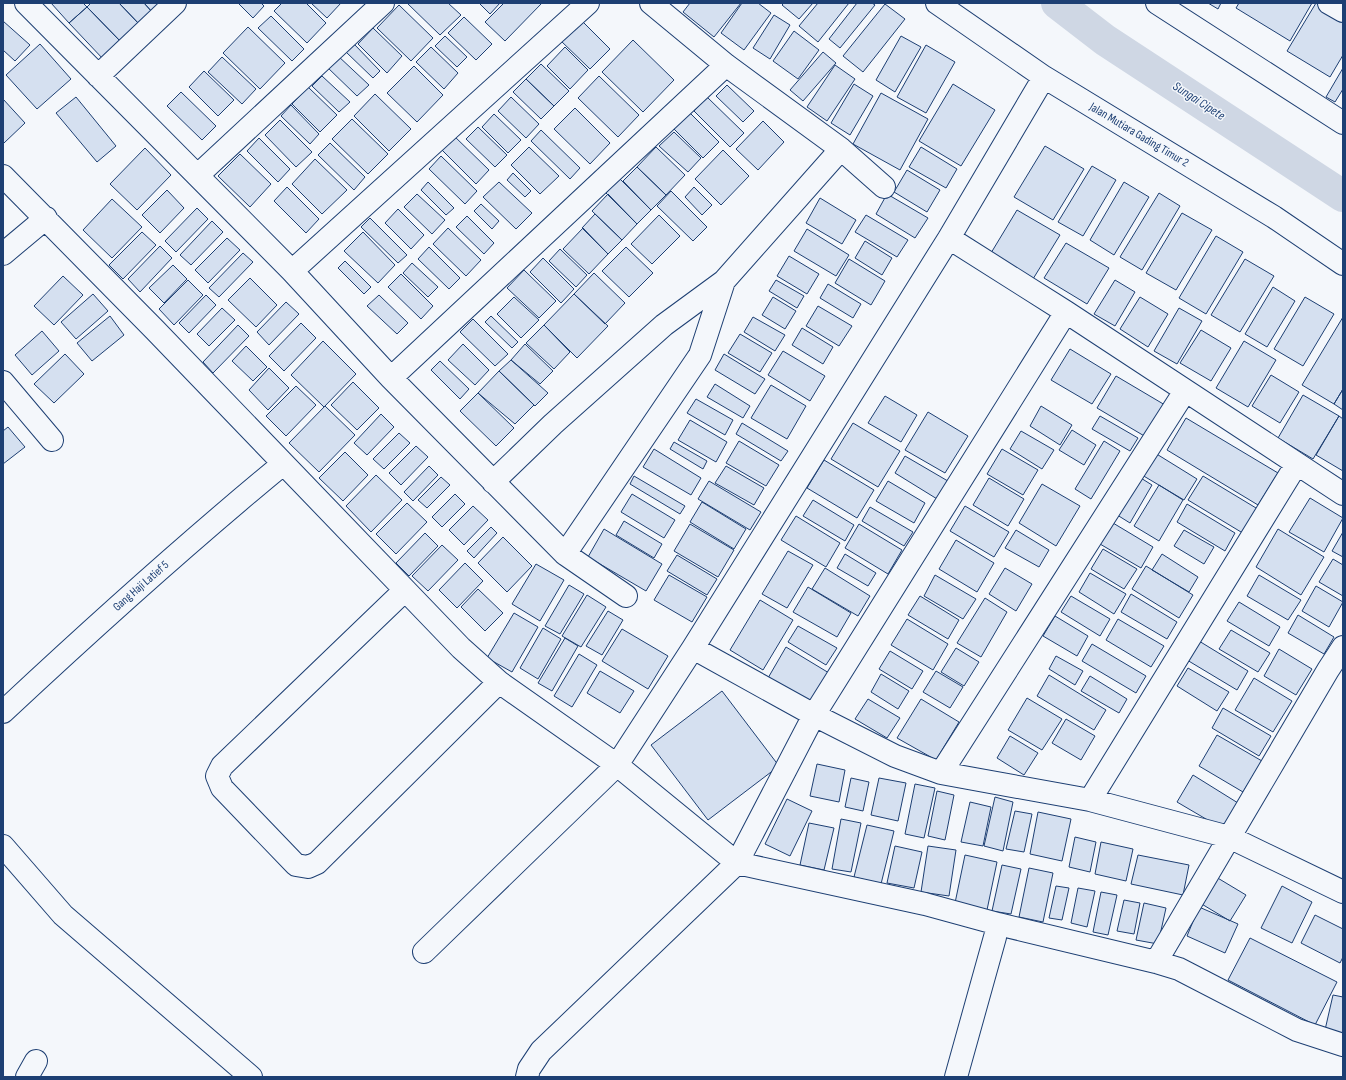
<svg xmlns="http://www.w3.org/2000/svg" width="1346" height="1080" font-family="'Sofia Sans Condensed',sans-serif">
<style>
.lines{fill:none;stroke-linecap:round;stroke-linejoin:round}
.canal{stroke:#cfd7e4;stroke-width:32}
.building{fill:#d5e0f0;stroke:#1d3f73}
.minor-casing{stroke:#1d3f73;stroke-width:24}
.minor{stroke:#f4f7fb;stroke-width:22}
.labels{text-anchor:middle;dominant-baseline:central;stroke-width:3;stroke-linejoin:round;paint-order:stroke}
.street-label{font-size:12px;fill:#1d3f73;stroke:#f4f7fb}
.water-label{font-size:13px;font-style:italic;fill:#1d3f73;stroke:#f4f7fb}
</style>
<rect width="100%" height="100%" fill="#f4f7fb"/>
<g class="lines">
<path class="canal" d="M1057,3L1105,40L1343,196"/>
</g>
<path class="building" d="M51,3H83L87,7L69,23Z
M91,3H119L140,25L122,43L87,7Z
M119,3H144L153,13L140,25Z
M144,3H164L153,13Z
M238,3H261L264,6L253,18Z
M282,3H306L326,23L307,43L274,11Z
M311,3H341L327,18Z
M407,3H448L461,15L440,35Z
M479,3H500L490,14Z
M504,3H542L505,41L485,22Z
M690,3H741L714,37L683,12Z
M742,3H758L771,13L744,50L721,33Z
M784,3H813L799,19L782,5Z
M818,3H849L818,42L799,26Z
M857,3H872L875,5L840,48L829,39Z
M1208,3H1221L1218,9Z
M1239,3H1312L1290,41L1236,8Z
M1316,3L1343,18V55L1330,77L1287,51Z
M885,4L905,19L863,72L843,56Z
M399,5L433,38L411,61L377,28Z
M87,7L122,43L104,60L69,23Z
M774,15L790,25L770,59L753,48Z
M271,16L304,49L292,61L258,28Z
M464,17L492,44L476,60L448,33Z
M580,19L610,49L590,69L560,40Z
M3,21L30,45L15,61L3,50Z
M248,27L285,63L260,89L223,53Z
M373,28L402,56L387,73L358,44Z
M794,31L819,50L798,79L773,61Z
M445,36L467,57L457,67L435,46Z
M901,36L921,47L895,92L876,80Z
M633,40L674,80L643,112L602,72Z
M40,44L71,79L37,109L6,75Z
M354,44L380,71L373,78L346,52Z
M926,45L955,62L926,113L897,97Z
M431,47L458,73L444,89L416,62Z
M565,47L588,70L570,89L547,66Z
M823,52L836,63L803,101L790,90Z
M337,55L369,85L357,96L326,66Z
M222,57L256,89L242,104L208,72Z
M541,64L569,91L554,106L526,79Z
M835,65L855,79L827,121L807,107Z
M414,66L443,95L417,122L387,93Z
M1343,68V89L1335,102L1326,97Z
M204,71L234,100L218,116L189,87Z
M322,76L350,102L339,112L312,86Z
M599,76L639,115L618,137L578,98Z
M526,79L554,106L541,119L513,92Z
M854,84L873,96L850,135L831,123Z
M953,84L995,110L961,166L919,141Z
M727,85L754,111L743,122L716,96Z
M308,87L337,115L320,132L292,104Z
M181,92L216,126L202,140L167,106Z
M881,93L928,119L900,170L853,144Z
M375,94L411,129L389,151L354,116Z
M76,97L116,146L97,162L56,113Z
M511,97L539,124L526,138L498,111Z
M707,97L744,133L730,147L694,111Z
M3,99L25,123L4,143L3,142Z
M291,105L319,134L310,144L281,116Z
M575,108L610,143L590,164L554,129Z
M688,111L719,142L703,158L672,127Z
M494,114L521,140L508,153L482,127Z
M352,119L388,154L368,174L332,139Z
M280,120L312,152L296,167L265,135Z
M763,121L784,142L758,170L736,149Z
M478,127L507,155L495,167L466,139Z
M541,130L580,168L570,179L531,141Z
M674,132L701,158L688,172L659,146Z
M452,134L489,170L476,184L439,147Z
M259,138L290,169L278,182L247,151Z
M330,143L365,177L354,190L318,155Z
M1045,146L1084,169L1053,220L1014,197Z
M529,147L559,176L540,194L511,165Z
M656,147L685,175L666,195L637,167Z
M921,147L957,169L946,188L909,167Z
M145,148L171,175L137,210L110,184Z
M723,150L749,176L721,205L695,179Z
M240,154L271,184L250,207L218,176Z
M441,156L477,191L465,204L429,169Z
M315,159L347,190L322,214L292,184Z
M1092,166L1116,180L1083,236L1058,222Z
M637,167L666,195L651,210L623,181Z
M907,170L940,190L927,212L894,192Z
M513,173L531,191L525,197L507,180Z
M620,179L651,210L637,224L606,193Z
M428,182L454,208L446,215L421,190Z
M499,182L532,213L516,229L483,197Z
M1124,182L1149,197L1114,255L1090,240Z
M287,187L319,219L306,233L274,201Z
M694,187L712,205L702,215L685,197Z
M167,190L184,208L160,233L142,215Z
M671,191L707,227L693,241L657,206Z
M1159,193L1180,206L1142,270L1120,257Z
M417,194L445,220L432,234L404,207Z
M608,194L637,224L622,240L592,211Z
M887,194L928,218L915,238L876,214Z
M820,198L856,220L842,244L806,223Z
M112,199L142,227L112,258L83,230Z
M481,204L499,221L492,229L474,211Z
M197,208L208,219L176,252L165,241Z
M398,209L424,235L411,249L385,223Z
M1017,210L1060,235L1033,279L991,253Z
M1182,213L1212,230L1176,290L1146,273Z
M595,214L622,240L608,254L582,228Z
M659,215L680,236L652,264L631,244Z
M866,215L908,240L897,257L855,232Z
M467,216L494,243L484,254L456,227Z
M370,218L407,255L398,263L361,227Z
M212,221L223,232L191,265L180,255Z
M448,228L481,260L466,276L433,244Z
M583,228L608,254L589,274L563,249Z
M807,229L849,255L836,276L794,251Z
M142,232L156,245L123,279L109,265Z
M363,232L395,265L378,283L344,251Z
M1216,236L1243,252L1206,314L1179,298Z
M227,238L240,250L208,283L195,270Z
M865,241L892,258L882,275L855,258Z
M1066,243L1109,268L1087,304L1044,278Z
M160,246L172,258L140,292L128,279Z
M429,247L460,278L449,289L418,259Z
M626,247L653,273L629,297L602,271Z
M560,249L587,275L576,287L549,261Z
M243,253L253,262L219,297L209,288Z
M789,256L819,274L807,294L777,276Z
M543,258L574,289L561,303L530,272Z
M849,259L885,281L871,305L835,283Z
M1245,259L1274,276L1240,332L1211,315Z
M345,261L371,287L364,294L338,268Z
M412,263L438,287L428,297L403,273Z
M173,265L187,279L164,303L149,288Z
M524,270L556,301L539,318L507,288Z
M594,273L625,303L605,324L574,294Z
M401,274L433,306L421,319L388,287Z
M63,276L83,295L54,325L34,306Z
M250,278L277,305L256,327L228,300Z
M188,280L203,295L174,325L159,309Z
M776,280L804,296L797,308L769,291Z
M1115,280L1135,292L1115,326L1094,314Z
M828,284L861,304L853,318L820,298Z
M1273,287L1295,301L1267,347L1245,334Z
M93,294L108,311L76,339L61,322Z
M574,294L608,326L577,358L544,325Z
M206,295L216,305L189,333L179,323Z
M379,295L408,323L397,334L367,306Z
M514,297L539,320L521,338L497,314Z
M773,297L796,311L785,329L762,315Z
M1140,297L1168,314L1148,347L1120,329Z
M1305,297L1334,314L1303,366L1274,349Z
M286,302L299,314L269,345L257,332Z
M818,306L852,326L839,346L806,326Z
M222,308L235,320L209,346L197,334Z
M1179,308L1202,321L1177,364L1154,351Z
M110,316L124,335L92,361L77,343Z
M491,316L518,342L512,348L485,322Z
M753,317L785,335L775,351L744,332Z
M1343,317V389L1334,404L1302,385Z
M473,319L508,354L495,366L460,332Z
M301,323L316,338L284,371L269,356Z
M238,325L249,336L213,373L203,362Z
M544,325L570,352L554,369L526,343Z
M802,328L833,347L823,364L792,345Z
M1201,330L1231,348L1211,381L1180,363Z
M42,331L59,351L32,375L15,355Z
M740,334L772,353L760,372L728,353Z
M323,341L356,374L324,407L291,375Z
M1244,341L1276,360L1248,407L1216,388Z
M463,344L489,370L475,385L448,360Z
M525,344L553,371L540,384L511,360Z
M246,346L267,367L253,381L232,361Z
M1070,349L1111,374L1092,404L1051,380Z
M783,351L825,376L810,401L768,375Z
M65,354L84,374L54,403L34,384Z
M724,354L765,379L755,394L715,370Z
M511,360L548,393L535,406L499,371Z
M440,361L469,389L460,399L431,370Z
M269,368L289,388L268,410L249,390Z
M499,371L534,405L515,424L478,393Z
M1271,375L1299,392L1280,423L1252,406Z
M1116,376L1165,405L1146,437L1097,408Z
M353,382L379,408L357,430L331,405Z
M715,384L750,406L743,418L707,397Z
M771,385L806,406L787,439L751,418Z
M296,386L316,405L286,436L266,416Z
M1343,389V410L1334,404Z
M478,393L514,428L496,446L460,411Z
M1303,395L1339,416L1313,459L1278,438Z
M885,396L917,415L901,442L868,423Z
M696,399L733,420L725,435L687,413Z
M325,406L355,435L319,472L289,443Z
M1041,406L1072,425L1060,445L1030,426Z
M928,412L968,436L945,473L905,450Z
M381,414L394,427L367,455L354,443Z
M1100,416L1138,438L1130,451L1092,429Z
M1339,416L1343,419V471L1316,455Z
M1186,418L1278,473L1258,505L1167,450Z
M690,420L727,442L716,462L678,440Z
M742,423L788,451L781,461L736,434Z
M853,423L900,451L878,487L831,459Z
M8,427L25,447L3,464V431Z
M1072,430L1096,445L1084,465L1059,450Z
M1021,431L1054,450L1042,469L1010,449Z
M399,433L410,443L384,469L373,459Z
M739,441L779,465L766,486L726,463Z
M1104,441L1120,451L1091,499L1075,489Z
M674,442L707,461L703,469L670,449Z
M416,446L428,457L401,485L389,473Z
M654,449L701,478L691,495L643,467Z
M1002,449L1038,470L1023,495L987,474Z
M345,452L368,475L343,501L319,478Z
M1155,453L1197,479L1184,500L1142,475Z
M905,456L953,484L942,502L895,473Z
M824,460L874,490L857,518L807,488Z
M429,466L438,475L413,501L404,492Z
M726,466L764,488L754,505L715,483Z
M376,475L402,500L371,532L346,506Z
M1136,475L1152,485L1130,523L1114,513Z
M634,476L685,506L680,514L630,484Z
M1203,476L1261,511L1246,535L1188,500Z
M441,477L450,485L427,508L418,500Z
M989,478L1024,499L1008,526L973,505Z
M709,481L761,512L750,530L698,499Z
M888,481L925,503L914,523L876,501Z
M1042,484L1080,506L1056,546L1019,523Z
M1159,485L1183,500L1159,541L1134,526Z
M455,494L465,504L442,527L432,517Z
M632,494L675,520L664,538L621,512Z
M1310,498L1343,518L1324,552L1289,532Z
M813,500L854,525L845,541L803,516Z
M702,502L746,529L734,549L690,522Z
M407,503L427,522L396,554L376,534Z
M1187,504L1235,533L1225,551L1177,522Z
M473,506L488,520L464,545L449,530Z
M965,506L1009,532L994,557L950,531Z
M870,507L913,532L904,546L862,521Z
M796,516L840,543L826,567L781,540Z
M624,521L662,544L654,558L616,535Z
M1113,523L1153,547L1141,568L1100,544Z
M690,524L734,550L718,577L674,551Z
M859,524L902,550L888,574L845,548Z
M491,527L497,533L474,558L467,551Z
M604,529L662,564L646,591L588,557Z
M1278,529L1324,557L1301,595L1256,567Z
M1016,530L1049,550L1039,567L1005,548Z
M1184,530L1214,547L1204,564L1174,546Z
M1343,532V557L1332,551Z
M425,533L438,546L409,576L396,563Z
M503,537L532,566L507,592L478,563Z
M956,540L994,563L977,592L939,569Z
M442,545L458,560L428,591L412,576Z
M1103,549L1137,569L1124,589L1091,569Z
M788,551L813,565L787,608L762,594Z
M845,554L876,573L868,586L837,568Z
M1162,554L1198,577L1189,592L1152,570Z
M677,555L717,579L707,595L667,571Z
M1333,559L1343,565V596L1319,582Z
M465,563L483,581L457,608L439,590Z
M536,564L564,580L540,621L512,604Z
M1146,566L1193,595L1179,618L1132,589Z
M825,568L870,596L858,616L812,589Z
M1005,568L1032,584L1016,611L989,594Z
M1090,573L1126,594L1114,614L1079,592Z
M669,575L707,597L692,622L654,600Z
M935,575L976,599L963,619L924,596Z
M1259,575L1301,600L1288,620L1247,596Z
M569,585L584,594L560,634L545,626Z
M1316,586L1343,602L1329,627L1302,611Z
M808,587L851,613L837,637L793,612Z
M478,589L503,613L485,631L461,607Z
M1131,594L1177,622L1167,639L1121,612Z
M587,595L606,607L581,647L562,636Z
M920,596L959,620L948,639L908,615Z
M1071,596L1110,619L1100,636L1061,612Z
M985,598L1007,612L981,657L957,643Z
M760,600L793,620L763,670L730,650Z
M1239,602L1280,627L1269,646L1227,621Z
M608,611L623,620L602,655L586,646Z
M514,613L538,627L512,672L487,658Z
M1298,615L1334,637L1324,654L1288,633Z
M1055,616L1088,636L1077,656L1043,636Z
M907,619L948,644L933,670L891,645Z
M1118,619L1164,646L1151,667L1106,640Z
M798,626L837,648L826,665L788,642Z
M543,628L561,639L538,679L520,668Z
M622,629L668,656L648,689L602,661Z
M1231,630L1270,653L1258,672L1219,649Z
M565,638L578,646L552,691L538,683Z
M1199,641L1248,671L1237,690L1187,660Z
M1092,644L1146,676L1136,693L1082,661Z
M786,647L834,676L815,707L768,678Z
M956,648L979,662L964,686L941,672Z
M1279,649L1312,669L1296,695L1264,676Z
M890,651L923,671L912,689L879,669Z
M579,654L597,665L572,707L554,696Z
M1056,656L1083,671L1075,685L1049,669Z
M1188,668L1229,692L1217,711L1177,686Z
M600,671L634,691L620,713L587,693Z
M936,671L963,687L950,708L923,692Z
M881,674L909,691L898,709L871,692Z
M1049,675L1106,710L1094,730L1037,696Z
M1090,676L1127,699L1119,713L1081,691Z
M1254,678L1292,701L1273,732L1235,710Z
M722,691L779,766L708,820L651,745Z
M1027,698L1062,719L1042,750L1008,730Z
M868,699L900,718L887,738L855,719Z
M921,699L959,722L936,760L897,738Z
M1223,708L1271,736L1259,756L1212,728Z
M1066,719L1095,736L1081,760L1052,743Z
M1217,735L1262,761L1243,792L1199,766Z
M1010,736L1038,753L1024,775L997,758Z
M817,764L845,770L839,802L810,796Z
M1193,775L1238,803L1223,829L1177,802Z
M851,778L869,782L863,811L845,807Z
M879,778L906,783L898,821L871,815Z
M915,784L935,788L924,838L905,834Z
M937,791L954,795L945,840L928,836Z
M995,797L1013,802L1003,851L984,846Z
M787,799L812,811L790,856L765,844Z
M970,802L991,807L983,846L961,842Z
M1015,811L1032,814L1024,852L1006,849Z
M1038,812L1071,819L1062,861L1030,854Z
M841,819L861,823L851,872L832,869Z
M809,823L834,828L824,870L800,865Z
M867,825L894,831L881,884L854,877Z
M1075,837L1096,842L1090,872L1069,867Z
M1101,842L1133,849L1126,881L1095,874Z
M895,846L922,852L914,888L887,883Z
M928,846L956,850L949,896L921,892Z
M965,855L997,862L987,910L955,903Z
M1138,855L1189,865L1183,895L1131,884Z
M1002,865L1021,869L1011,914L992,911Z
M1029,868L1053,873L1043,922L1019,917Z
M1216,877L1246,895L1230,921L1200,903Z
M1056,886L1069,888L1062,920L1049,918Z
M1282,886L1312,902L1292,943L1261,928Z
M1078,888L1095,891L1087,927L1071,923Z
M1101,892L1117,895L1108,935L1093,932Z
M1124,900L1140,903L1134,934L1117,931Z
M1144,903L1166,908L1158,944L1136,940Z
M1199,907L1238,924L1225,953L1187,936Z
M1315,915L1343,929V957L1340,963L1301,943Z
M1250,938L1337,982L1315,1025L1228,980Z
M1333,995L1343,997V1034L1325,1030Z"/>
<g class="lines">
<g class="minor-casing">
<path id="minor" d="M26,3L292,271L391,378L565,554L700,355L724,281L841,149
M651,3L726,65L841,149L884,187
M937,3L1044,77L1274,217L1343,264
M1157,3L1343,123
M1329,3L1343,11
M98,76L175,3
M198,175L383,3
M3,176L155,330L461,648L499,682L617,765L737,863L925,904L998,924L1156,962L1179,969L1297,1030L1343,1045
M949,238L1066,312L1343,494
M3,254L46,218
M292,271L588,3
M391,378L726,65
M3,382L52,440
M493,482L553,424L664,325L724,281
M565,554L626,596
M404,591L222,766L217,776L222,788L296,865L308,867L317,863L499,682
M693,648L814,715L895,756L941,773L1090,800L1229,837L1343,892
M3,712C94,627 187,543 283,464
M941,773L1185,391
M1090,800L1296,465
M3,846L63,915L251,1077
M424,952L617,765L693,648L949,238L1044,77
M1156,962L1328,670L1343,647
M27,1077L36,1061
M527,1077L529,1069L541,1051L737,863L814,715L1066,312
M956,1077L995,937"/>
</g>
<use href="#minor" class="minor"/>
</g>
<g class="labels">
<g class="street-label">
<text transform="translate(1139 135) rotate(31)">Jalan Mutiara Gading Timur 2</text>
<text transform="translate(141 586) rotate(-41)">Gang Haji Latief 5</text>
</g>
<g class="water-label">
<text transform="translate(1199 101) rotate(33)">Sungai Cipete</text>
</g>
</g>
<rect width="1346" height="1080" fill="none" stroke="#1d3f73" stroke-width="8"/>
</svg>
